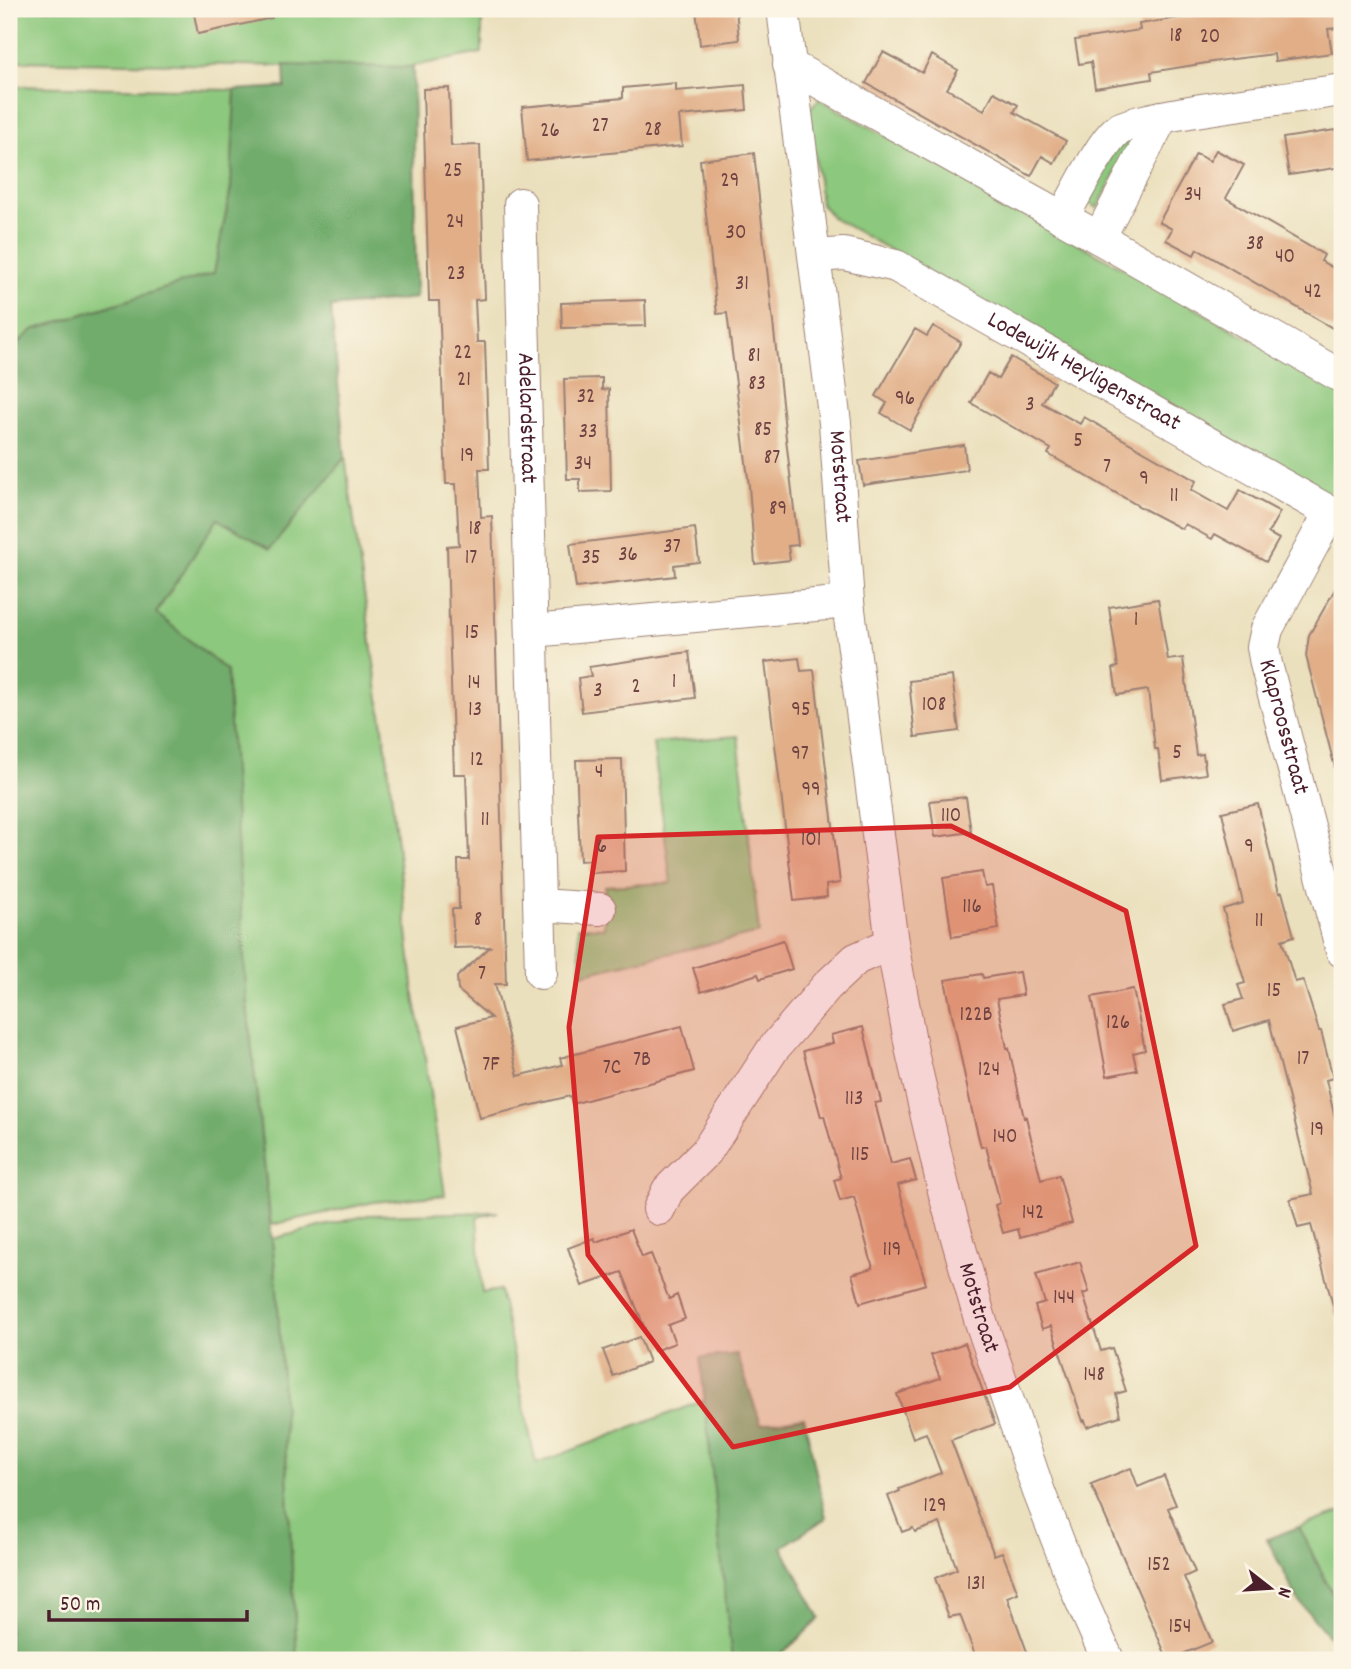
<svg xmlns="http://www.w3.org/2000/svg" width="1351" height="1669" font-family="Dekko,sans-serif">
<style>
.green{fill:#8cc87d;stroke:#6b7454;stroke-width:2}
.forest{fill:#71ac6c;stroke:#5e664c;stroke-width:2}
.building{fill:#e1ae87}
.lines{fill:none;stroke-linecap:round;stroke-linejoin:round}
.minor-casing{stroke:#9a8074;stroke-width:34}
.minor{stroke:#fff;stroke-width:32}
.marked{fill:#d62828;fill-opacity:0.2;stroke:#d62828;stroke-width:5;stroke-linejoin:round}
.labels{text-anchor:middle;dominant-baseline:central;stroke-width:7;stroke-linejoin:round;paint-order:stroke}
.number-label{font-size:21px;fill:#704342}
.street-label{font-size:24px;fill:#4a1f2b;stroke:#fcf5e5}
</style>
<rect width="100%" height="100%" fill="#fcf5e5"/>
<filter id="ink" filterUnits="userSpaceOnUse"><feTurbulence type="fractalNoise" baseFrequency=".0143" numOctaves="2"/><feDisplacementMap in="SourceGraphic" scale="14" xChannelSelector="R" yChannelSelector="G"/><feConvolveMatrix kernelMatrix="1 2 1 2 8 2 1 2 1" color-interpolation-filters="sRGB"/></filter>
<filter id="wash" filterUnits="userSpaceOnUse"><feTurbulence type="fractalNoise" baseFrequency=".00686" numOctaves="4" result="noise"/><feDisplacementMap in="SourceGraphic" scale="28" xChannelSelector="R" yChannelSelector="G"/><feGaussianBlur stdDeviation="1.57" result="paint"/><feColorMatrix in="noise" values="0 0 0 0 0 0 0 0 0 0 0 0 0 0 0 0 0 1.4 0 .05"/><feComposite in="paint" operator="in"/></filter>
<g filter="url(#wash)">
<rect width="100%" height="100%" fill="#ebe0bd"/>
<path class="green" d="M9,9H482V53L403,68L9,61Z
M9,86L235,90L231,188L214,273L33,330L9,351Z
M819,99L1342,390V507L832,217L821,204L809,109Z
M1127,141L1131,143L1097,209L1088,201L1113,151Z
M345,457L387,756L415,1002L420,1024L445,1195L374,1202L271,1225L247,1004L156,613L218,518L270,549Z
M738,736L759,933L581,974L578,927L604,928L605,886L671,883L653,743Z
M498,1212L477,1217L482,1293L500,1290L536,1464L705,1400L732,1660H584L583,1656L498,1658L497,1660H297L277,1288L272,1239L368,1215Z
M1342,1512V1613L1299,1527Z"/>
<path class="forest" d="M284,65L413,67L416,298L331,307L345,457L270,549L217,519L156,613L227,671L247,1004L277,1288L297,1660H9V351L33,330L214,273L231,188L235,90L285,87Z
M737,1354L761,1424L804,1417L826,1518L782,1547L820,1618L776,1660H732L700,1358Z
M1299,1527L1342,1613V1652L1298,1600L1267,1539Z"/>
<g id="blocks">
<path class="building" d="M193,9H271L272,18L198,34Z
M696,9H736L739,40L700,45Z
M1238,9H1337L1339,28L1328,29L1332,53L1275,61L1274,54L1225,60L1151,72L1152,79L1095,88L1091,62L1079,64L1075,40L1140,30L1139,24Z
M883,52L922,73L932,55L958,70L947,89L984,110L994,92L1018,105L1014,112L1066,141L1054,163L1042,156L1031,176L866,83Z
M676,83V91L745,85L747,110L679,116L682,146L527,161L522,107L623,98V88Z
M449,88L451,146L480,145L485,299L475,300L477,342H485L489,469H479L481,517L492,516L506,984H495L518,1076L562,1065L560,1058L682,1026L694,1071L572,1104L570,1096L480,1118L457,1026L491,1018L458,990L457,977L490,947L454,948L452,909H459L458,860H469L466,774H454L449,622L447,546L459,545L456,484H446L439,301H429L423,89Z
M1342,129V167L1289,175L1283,138Z
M1216,150L1244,165L1226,198L1324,255L1321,261L1342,273V318L1336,330L1197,249L1194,255L1166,240L1172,229L1159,222L1196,154L1210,161Z
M754,153L798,545L788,546L790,560L755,564L749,486L727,313L717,314L700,160Z
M645,300L646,326L562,328L561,303Z
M933,326L961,342L910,430L881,413L887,403L876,396L915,329L927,336Z
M1011,357L1054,382L1042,403L1080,424L1084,417L1196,481L1191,490L1228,511L1240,490L1280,512L1268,533L1279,539L1266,562L1215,534L1212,539L1185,524L1182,529L1144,509L1048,454L1051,449L971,403L988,373L998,379Z
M602,378V390L609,389L611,491L580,492V479H567L564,379Z
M964,445L967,470L863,485L859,461Z
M695,528L699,562L674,565L675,576L576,588L570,544Z
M1342,577V767L1335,768L1306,656L1309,635Z
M1158,599L1168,660L1183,658L1196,755L1203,754L1206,774L1162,780L1158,749H1155L1148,690L1117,695L1113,668L1118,667L1109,607Z
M689,652L695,698L582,712L578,678L591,676L589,667Z
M799,658L801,671L814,670L840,883L826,885L827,897L794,901L765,662Z
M952,676L959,731L915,737L909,681Z
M622,759L625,871L590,873V860L580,861L576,760Z
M966,797L971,832L935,837L930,801Z
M1258,804L1279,893L1282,892L1294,936L1282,940L1295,982L1303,980L1319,1031H1321L1333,1078L1326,1080L1338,1131L1342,1130V1315L1336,1316L1311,1225L1298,1228L1290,1199L1313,1194L1269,1020L1233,1031L1225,1004L1243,999L1238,985L1245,983L1223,909L1243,903L1222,812Z
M982,872L985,887L992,886L999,929L952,937L943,878Z
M783,940L792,969L760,979L758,974L701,992L693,968Z
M1019,972L1023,995L997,999L1007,1048H1009L1024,1118L1026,1117L1041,1180L1059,1175L1072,1223L1020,1237L1018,1229L1003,1233L995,1205L1000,1203L986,1146L981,1147L972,1111L945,980L982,974L983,978Z
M1133,989L1145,1050L1133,1053L1137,1070L1107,1076L1092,997Z
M863,1027L881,1102L875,1103L891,1164L910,1159L916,1180L898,1185L926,1284L860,1303L852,1274L873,1268L854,1197L840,1201L834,1180L841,1178L824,1116L821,1117L803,1051L833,1043L831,1035Z
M631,1229L642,1257L651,1254L669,1299L677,1295L685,1319L668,1325L675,1343L654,1351L622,1272L582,1286L568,1248L594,1238L596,1242Z
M1080,1262L1089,1292L1083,1294L1101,1351L1112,1348L1126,1391L1116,1394L1120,1416L1087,1427L1085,1420L1083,1421L1051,1326L1042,1329L1035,1306L1045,1303L1036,1275Z
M639,1337L649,1362L613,1376L603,1350Z
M965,1343L995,1424L951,1440L994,1555L1002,1552L1018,1593L1007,1597L1030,1660H977L960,1615L949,1617L935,1578L957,1569L940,1523L915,1532L913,1528L902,1532L888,1496L900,1491L899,1489L941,1473L926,1433L913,1438L897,1394L940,1378L931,1355Z
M1131,1468L1138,1487L1164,1476L1176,1505L1168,1508L1195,1572L1184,1577L1212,1642L1168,1660L1091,1484Z"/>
</g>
</g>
<g filter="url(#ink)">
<use href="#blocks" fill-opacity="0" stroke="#9a8074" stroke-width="2"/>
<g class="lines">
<g class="minor-casing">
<g id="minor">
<path id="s1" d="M783,9L835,423L848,602L892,943L912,1052L945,1195L980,1319L1039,1492L1078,1593L1108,1660"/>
<path d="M789,65L1099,238L1342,377"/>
<path id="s2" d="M520,204L541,973"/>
<path d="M1062,218C1075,197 1099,146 1116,131C1134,115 1307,96 1342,90"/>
<path d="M1099,238L1162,117"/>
<path id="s3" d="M815,256L844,254L896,266L1342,519"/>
<path id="s4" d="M1330,513L1267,629L1263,647L1266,664L1342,951"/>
<path d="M533,631L848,602"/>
<path d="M540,905L600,909"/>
<path d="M659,1209L668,1190L706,1152L773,1049L827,986L856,959L892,943"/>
</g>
</g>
<use href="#minor" class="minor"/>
</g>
</g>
<path class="marked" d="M951,826L1126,911L1196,1246L1010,1387L733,1447L588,1255L569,1027L598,837Z"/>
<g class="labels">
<g class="number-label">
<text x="1176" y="37">18</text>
<text x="1210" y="38">20</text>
<text x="600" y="127">27</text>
<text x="653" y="131">28</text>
<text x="550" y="132">26</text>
<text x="453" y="172">25</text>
<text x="730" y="182">29</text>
<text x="1193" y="196">34</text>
<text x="455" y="223">24</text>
<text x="736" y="234">30</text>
<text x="1255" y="245">38</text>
<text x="1285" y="258">40</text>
<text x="456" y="275">23</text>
<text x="742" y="285">31</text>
<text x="1313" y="293">42</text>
<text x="463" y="354">22</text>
<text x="754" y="357">81</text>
<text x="464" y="381">21</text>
<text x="757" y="385">83</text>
<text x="586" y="398">32</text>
<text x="905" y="400">96</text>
<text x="1030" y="406">3</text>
<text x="763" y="431">85</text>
<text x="588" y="433">33</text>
<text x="1078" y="442">5</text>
<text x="467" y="457">19</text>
<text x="772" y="459">87</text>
<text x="583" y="465">34</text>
<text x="1107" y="468">7</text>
<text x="1144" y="480">9</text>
<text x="1174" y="497">11</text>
<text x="778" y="510">89</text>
<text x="475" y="530">18</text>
<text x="672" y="548">37</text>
<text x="628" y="556">36</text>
<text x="471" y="559">17</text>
<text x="591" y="559">35</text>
<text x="1136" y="621">1</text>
<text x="472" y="634">15</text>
<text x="674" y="683">1</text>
<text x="474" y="684">14</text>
<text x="636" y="688">2</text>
<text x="598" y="692">3</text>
<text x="934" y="706">108</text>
<text x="475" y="711">13</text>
<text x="801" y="711">95</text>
<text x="1177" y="754">5</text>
<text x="800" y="755">97</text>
<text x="477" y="761">12</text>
<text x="599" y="773">4</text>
<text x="811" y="791">99</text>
<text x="951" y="817">110</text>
<text x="485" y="821">11</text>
<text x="811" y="841">101</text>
<text x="602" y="848">6</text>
<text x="1249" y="848">9</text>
<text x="972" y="908">116</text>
<text x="478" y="921">8</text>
<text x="1259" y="922">11</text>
<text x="482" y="975">7</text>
<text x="1274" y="992">15</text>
<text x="976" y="1016">122B</text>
<text x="1118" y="1024">126</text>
<text x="1303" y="1060">17</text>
<text x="642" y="1061">7B</text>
<text x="491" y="1066">7F</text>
<text x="612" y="1069">7C</text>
<text x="989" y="1071">124</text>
<text x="854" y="1100">113</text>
<text x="1317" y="1131">19</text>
<text x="1005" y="1138">140</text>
<text x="860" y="1156">115</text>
<text x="1033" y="1214">142</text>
<text x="892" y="1251">119</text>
<text x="1064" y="1299">144</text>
<text x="1094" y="1376">148</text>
<text x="935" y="1507">129</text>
<text x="1159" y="1566">152</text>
<text x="976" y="1585">131</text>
<text x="1180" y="1628">154</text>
</g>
<g class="street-label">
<text stroke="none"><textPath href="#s3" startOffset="298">Lodewijk Heyligenstraat</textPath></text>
<text stroke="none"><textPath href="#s2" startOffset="214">Adelardstraat</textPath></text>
<text stroke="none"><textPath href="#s1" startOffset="471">Motstraat</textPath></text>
<text stroke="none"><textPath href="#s4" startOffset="233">Klaproosstraat</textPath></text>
<text stroke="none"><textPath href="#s1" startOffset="1316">Motstraat</textPath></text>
</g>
</g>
<rect width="1351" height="1669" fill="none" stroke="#fcf5e5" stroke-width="35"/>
<g transform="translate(1270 1588) rotate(107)" stroke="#fcf5e5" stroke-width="5" paint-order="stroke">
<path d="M0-5L12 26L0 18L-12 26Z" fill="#4a1f2b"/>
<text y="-10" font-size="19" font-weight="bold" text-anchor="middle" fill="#4a1f2b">N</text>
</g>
<path d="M49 1610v10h198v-10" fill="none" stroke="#4a1f2b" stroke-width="3.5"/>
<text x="60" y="1610" font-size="21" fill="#4a1f2b" stroke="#fcf5e5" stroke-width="5" paint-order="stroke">50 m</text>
</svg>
